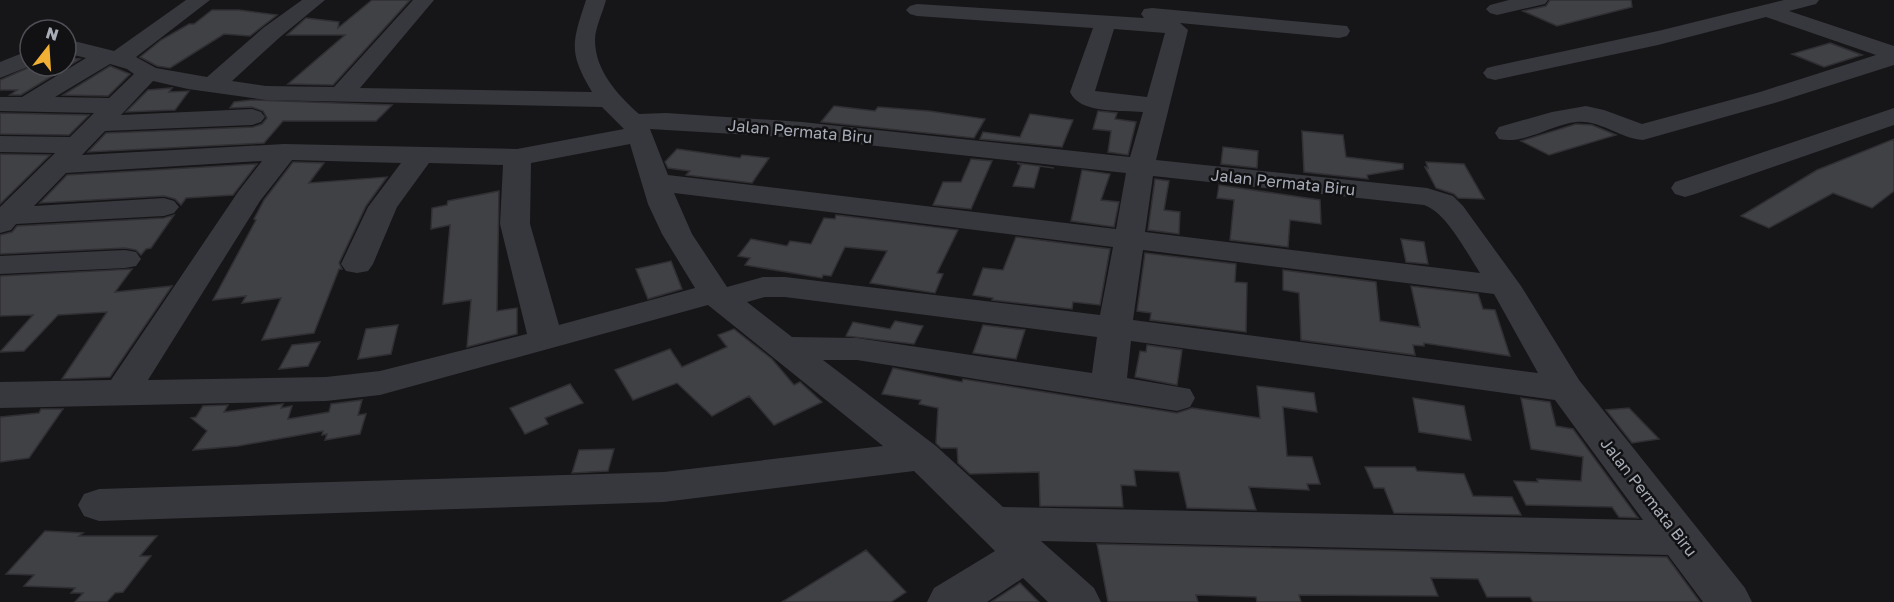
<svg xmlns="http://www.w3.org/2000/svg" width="1894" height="602" font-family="'Golos Text',sans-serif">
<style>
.building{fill:#404145;stroke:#303034;stroke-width:1.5}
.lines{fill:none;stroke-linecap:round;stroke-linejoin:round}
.minor{fill:#37383d;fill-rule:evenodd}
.labels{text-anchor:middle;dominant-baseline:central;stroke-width:5;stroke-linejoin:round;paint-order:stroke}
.street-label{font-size:16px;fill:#a8adb8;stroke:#111113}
</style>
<rect width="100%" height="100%" fill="#161618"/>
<path class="building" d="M372,0H410L333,85L288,84L345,35H287L306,18L339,22L338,28Z
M1550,0H1631L1632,7L1557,26L1523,11L1546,6Z
M212,10H239L277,15L250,36L224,34L170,68L157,66L140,57L161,40L189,24H194Z
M1830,43L1862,55L1824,67L1792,54Z
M66,58L80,59L21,95H10L17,90H0V80L32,66H66Z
M110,66L130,74L108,96L63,95Z
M172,88L169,92L189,91L175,110L126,112L148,90Z
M252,100L392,105L376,121H283L264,143L88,152L106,133L253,127L262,124L267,118L263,111L252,107L230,108L234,102Z
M834,106L875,111L878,107L929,111L985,119L974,138L821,122Z
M1098,111L1117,113L1115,119L1136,122L1128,155L1108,152L1111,131L1093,129Z
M0,113L89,115L69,135L0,134Z
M1030,114L1073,120L1062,147L980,139L983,132L1020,137Z
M1576,124L1592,125L1616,135L1549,155L1521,141Z
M1302,131L1343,135L1346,157L1403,164V169L1367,175L1368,179L1304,172Z
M1894,139V191L1872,208L1833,193L1769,228L1741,216L1817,170Z
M1223,147L1258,151L1257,168L1221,164Z
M677,149L740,158L742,155L769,158L752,183L686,175L690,171L668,168L665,162Z
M0,154L50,155L0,204Z
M971,159L992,161L971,209L933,205L943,182H961Z
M293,162L324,163L309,183L387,177L366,206L339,263L342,269H339L314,333L262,340L281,298L242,303L246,296L213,300L256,220L254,219L264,200Z
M1426,162L1464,164L1484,199L1458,198L1454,194L1436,188L1425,167L1428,168Z
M1017,163L1054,168L1040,166L1034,188L1013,186L1021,165Z
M257,164L233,195L186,198L181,205L175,199L164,196L40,203L67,175Z
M1082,170L1110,174L1101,200L1119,202L1114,227L1071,221Z
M1155,179L1169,181L1164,210L1180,212L1179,234L1148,230Z
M1219,185L1320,200L1321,224L1290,220L1288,247L1230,240L1234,200L1217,198Z
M499,191L497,311L517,308V334L467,347L471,300L443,304L450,225L431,229L432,208L447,205L448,201Z
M174,215L151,248L146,249L141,255L136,250L125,248L0,254V235L12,232L17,226L164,218Z
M836,215L958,230L937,273L943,274L935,293L870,283L887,251L845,247L831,276L823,275L822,278L745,265L750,258L738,256L751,239L787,246L790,241L811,244L824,218L835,219Z
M1016,237L1110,249L1100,305L1073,302L1072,309L992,300L993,298L973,295L983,268L1003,270Z
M1401,239L1424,242L1428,264L1406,262Z
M1145,253L1236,264L1235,282L1247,283L1246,332L1150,320L1151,313L1137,311Z
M671,261L682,289L648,299L636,269Z
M132,269L115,292L172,286L110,377L62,379L107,312L58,315L24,351L0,352L33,315L0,316V276Z
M1283,270L1376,282L1380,321L1420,327L1411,286L1478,294L1483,309L1495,310L1510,356L1424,343V346L1413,345L1415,355L1301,340L1299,293L1283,290Z
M895,321L923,326L914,344L846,336L853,322L890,329Z
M398,325L391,354L358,359L366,329Z
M983,325L1025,330L1016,359L973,353Z
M734,329L772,359L794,385L800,382L822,402L774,425L749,396L712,416L677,383L633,400L615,370L670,349L682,367L727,347L718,335Z
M320,342L308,366L279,369L292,345Z
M1147,345L1182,350L1177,385L1135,377L1140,351L1146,352Z
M893,368L962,382L963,379L1177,413L1192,408L1260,418L1257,386L1314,393L1317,412L1283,407L1287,456L1312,457L1320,484H1307L1309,490L1249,487L1256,510L1187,508L1179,472L1134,470L1136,486L1121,485L1123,507L1040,506L1039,472L970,474L958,463L957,448H941L936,443L938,408L919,404L921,400L882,394Z
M570,384L583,403L545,418L548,424L525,434L510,408Z
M1413,398L1464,406L1471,440L1419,432Z
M1521,398L1550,402L1556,426L1573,429L1638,518L1619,517L1612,507L1526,505L1514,481L1538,482L1537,479L1581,481L1583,457L1531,449Z
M362,400L358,415L366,414L360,434L325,440L327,434L322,435L323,431L238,446L193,450L207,431L191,418L196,417L203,406L228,405L224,412L283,404L281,408L292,406L288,419L329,412L331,404Z
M1629,408L1659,439L1632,443L1606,410Z
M41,409H63L29,458L0,462V417L39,413Z
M614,449L608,471L572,473L579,450Z
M1365,467H1415L1417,471L1464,474L1473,496L1512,497L1521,515L1394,513L1384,488H1374Z
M45,531L83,533L79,536H157L140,556H151L123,592L115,593L107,602H75L83,593H71L75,588L24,586L34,575L6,574Z
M1097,544L1667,557L1700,602H1533L1530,597H1487L1478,579L1431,578L1438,596L1299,595L1301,602H1257L1256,597L1196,595L1198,602H1108Z
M866,550L906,592L891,602H782Z
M1020,583L1039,602H991Z"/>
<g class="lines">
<path class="minor" d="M186,0H210L136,57L156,68L207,77L263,28L302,0H325L279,38L232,81L266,86L334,87L413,0H434L360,88L592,92C568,52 572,43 586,0H606C603,12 595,28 595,40C595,71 618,95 639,114L666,113L802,122L1130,157L1143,112C1122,110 1079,114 1070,92L1093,28L917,16L910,14L906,10L910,6L917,4L1144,18L1141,14L1144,9L1152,8L1347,26L1350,31L1347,36L1339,38L1180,23L1188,30L1156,160L1427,188L1453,196L1463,206L1521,286L1579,380L1745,588L1752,602H1703L1668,555L1041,541L1094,588L1101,602H1048L1023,578L987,602H927L934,588L995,551L914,471L664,502L99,521L84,516L78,505L84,494L99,489L664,472L883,446L708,305L380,395L326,401L0,408V382L111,380L238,192L262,161L66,173L34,206L164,198L174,201L179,207L174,213L164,216L16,224L11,230L0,233V207L55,153L0,152V136L70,137L94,113L0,111V97H22L86,58L66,53V39L114,51ZM1114,29L1165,33L1147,97L1095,91ZM110,64L127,69L134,74L109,98L55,97ZM153,81L188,89L266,100L602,107L624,129L517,149L284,144L82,155L105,131L252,125L261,122L265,117L261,112L252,109L121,115ZM650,129L802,138L1126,173L1116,229L668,175ZM630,144L648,204L662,234L695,288L559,325L530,224L531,163ZM292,160L401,163L368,207L341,264L346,271L357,273L368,271L373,264L397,207L429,163L503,165L500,224L527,334L380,371L326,377L148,380L260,201ZM1153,176L1424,205C1446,212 1467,253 1480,273L1145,232ZM674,193L1113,247L1100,315L785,277H763L727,287L692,234ZM1143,250L1494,294L1538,373L1133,320ZM765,297H785L1097,337L1092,373L857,338L792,337L747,302ZM1131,341L1555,400L1643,520L1003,507L936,446L823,360H857L1177,411L1190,407L1195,398L1190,389L1127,378Z
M1509,0H1548L1545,4L1497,15L1490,13L1486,9L1490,5Z
M1784,0H1819L1816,4L1789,11L1894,46V65L1778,102L1643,140C1619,138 1599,119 1576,122C1551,125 1523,145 1499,139L1495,133L1499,127L1552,112L1586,106L1604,110L1642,124L1760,92L1876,55L1766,17L1658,45L1495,80L1487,78L1483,73L1487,68L1495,66L1658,31Z
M30,50V66L0,78V62Z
M1894,108V125L1695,194L1685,197L1675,194L1671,188L1675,182Z
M125,250L136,252L141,259L136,266L125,268L0,274V256Z"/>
</g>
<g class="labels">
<g class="street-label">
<text transform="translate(800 131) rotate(5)">Jalan Permata Biru</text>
<text transform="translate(1283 182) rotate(6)">Jalan Permata Biru</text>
<text transform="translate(1649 497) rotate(52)">Jalan Permata Biru</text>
</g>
</g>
<g transform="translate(48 48) rotate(17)"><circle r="28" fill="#111113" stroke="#4d4f55" stroke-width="1.5"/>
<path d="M0-4.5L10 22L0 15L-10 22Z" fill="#f2b134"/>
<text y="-9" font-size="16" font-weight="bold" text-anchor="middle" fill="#a8adb8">N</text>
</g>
</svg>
